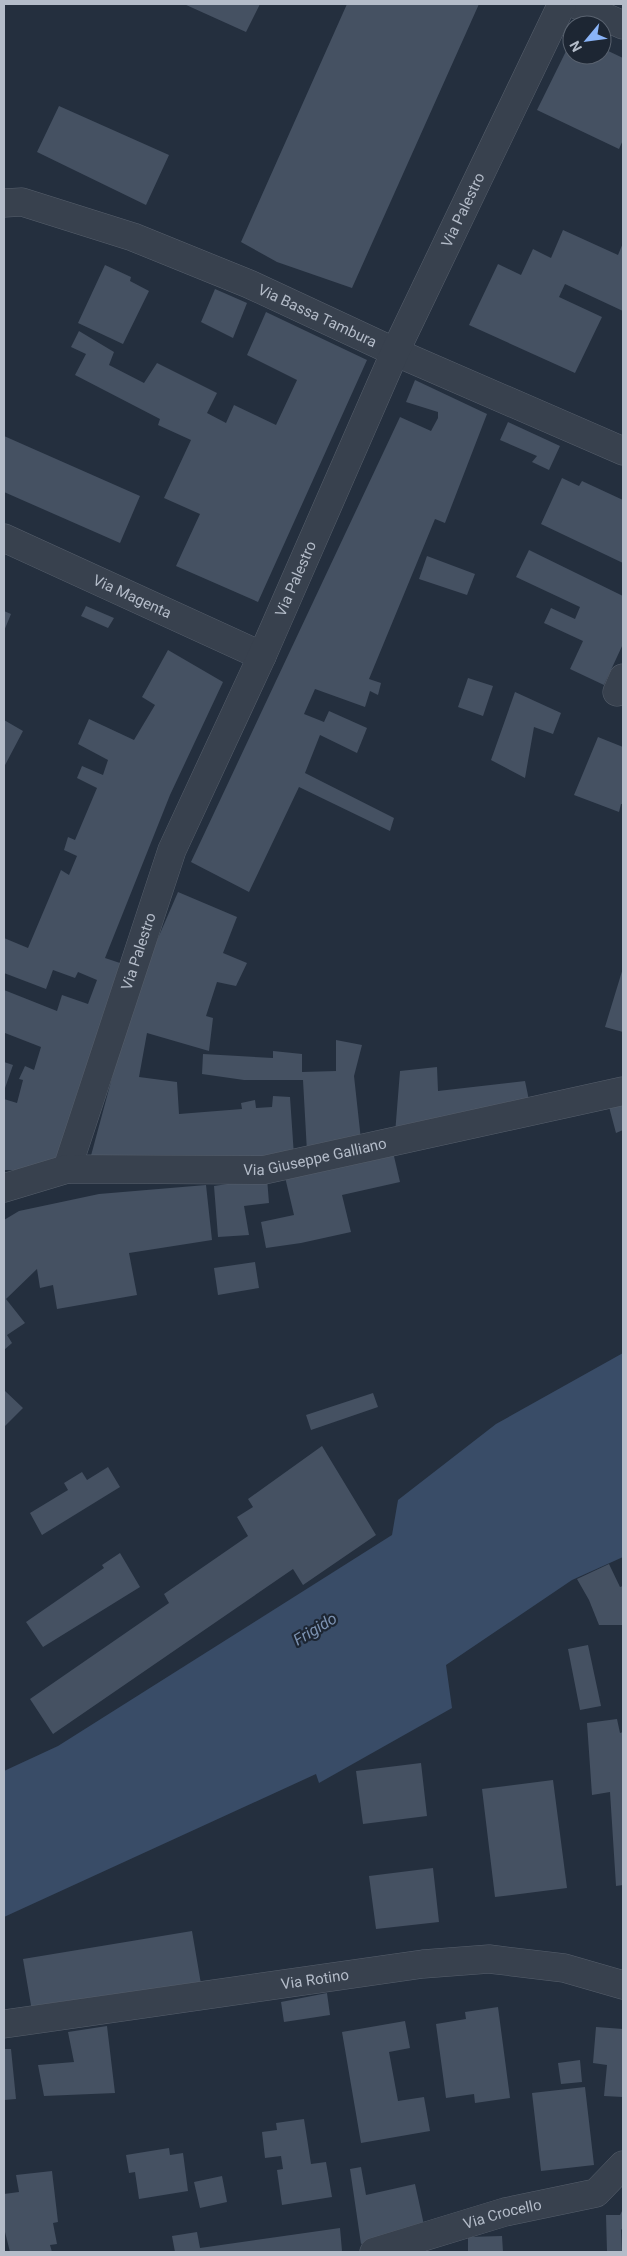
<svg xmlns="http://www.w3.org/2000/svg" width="627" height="2256" font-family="Roboto,sans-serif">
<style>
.water{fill:#394c67}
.building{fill:#455162}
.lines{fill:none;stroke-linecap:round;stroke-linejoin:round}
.minor-casing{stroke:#565f6c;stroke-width:29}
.minor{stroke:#38414e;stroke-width:28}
.labels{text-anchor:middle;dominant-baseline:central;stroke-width:4.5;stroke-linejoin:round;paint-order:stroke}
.street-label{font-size:15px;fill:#b4bcc9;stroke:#1d2633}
.water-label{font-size:16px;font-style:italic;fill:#7c92b1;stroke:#1d2633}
</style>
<rect width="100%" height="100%" fill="#242f3e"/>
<path class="water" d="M623,1353V1557L572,1580L446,1665L452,1708L319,1783L316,1774L4,1917V1771L58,1746L392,1535L398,1500L496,1424Z"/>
<path class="building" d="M184,4H260L246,32Z
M347,4H479L352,288L277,262L241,242Z
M572,39V55H602V48L623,58V140L619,149L537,110Z
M59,106L169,155L146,205L37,152Z
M563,230L618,255L623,243V311L565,284L559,297L602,317L575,373L469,325L498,264L521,275L533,249L551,258Z
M105,265L131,277L130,281L149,291L123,344L78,323Z
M215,289L247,303L233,338L201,322Z
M266,312L367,360L258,602L176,566L200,514L164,498L191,440L158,425L160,419L75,375L86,354L71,347L79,331L114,352L109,365L144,383L157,363L217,393L207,413L226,423L234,405L276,425L297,380L247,355Z
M415,380L487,414L445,523L435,519L369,679L381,683L378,695L370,691L365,707L315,689L304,714L324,722L329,711L367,728L357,753L320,735L305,773L394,818L390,831L299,787L249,892L191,862L400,417L431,431L438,418V412L406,402Z
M508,422L560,446L549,470L532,462L537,456L500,440Z
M4,436L140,496L120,543L4,492Z
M562,478L579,486L582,481L623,500V563L541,524Z
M529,550L623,596V644L604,685L570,669L583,641L544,623L551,608L575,619L580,607L516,577Z
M427,556L475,574L467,595L419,579Z
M86,606L114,618L108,628L81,616Z
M4,611L11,614L4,631Z
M168,650L223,682L170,795L105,958L126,965L60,1171L4,1170V1099L17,1103L23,1080L19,1079L25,1066L34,1070L41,1047L5,1033L4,1037V990L57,1011L62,995L88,1004L97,980L78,972L75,978L53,970L46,989L4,973V938L28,948L61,870L69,875L77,856L64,850L68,837L75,840L97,788L77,778L82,766L103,775L108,760L78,744L89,719L134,740L155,705L142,697Z
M468,678L493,686L483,716L458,707Z
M515,692L561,713L553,734L534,727L525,778L491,760Z
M4,720L23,731L4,767Z
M598,737L623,747V804H621L619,812L574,795Z
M178,892L237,917L223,953L247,963L236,986L217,982L206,1016L213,1018L209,1051L147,1033L139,1077L177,1082L179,1114L242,1109L241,1103L255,1100L256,1108L272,1107L273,1096L290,1097L294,1156L89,1163L126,1026L152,952Z
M623,968V1032L605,1027Z
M336,1040L362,1045L354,1076L361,1140L307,1152L303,1080H244L202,1074L203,1054L273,1058V1051L302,1054V1072L336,1071Z
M4,1062L13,1065L4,1091Z
M437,1067L438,1091L525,1081L530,1105L395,1134L400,1071Z
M623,1100V1130L616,1133L608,1103Z
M393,1152L400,1182L342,1195L351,1232L301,1243L266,1248L261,1222L294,1215L285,1177Z
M267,1178L269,1203L244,1206L249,1235L218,1237L214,1186Z
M206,1185L212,1240L129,1253L137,1295L57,1309L53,1285L40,1288L37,1269L6,1299L25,1323L7,1335L12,1343L4,1350V1220L19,1211L99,1194Z
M255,1262L259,1288L218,1295L214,1268Z
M4,1390L23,1408L4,1427Z
M373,1393L378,1407L311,1430L306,1415Z
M322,1446L376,1535L303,1585L293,1569L53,1734L30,1699L169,1603L164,1594L248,1536L237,1517L253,1507L248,1499Z
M108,1467L120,1487L42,1535L30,1513L68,1490L64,1483L82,1472L87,1480Z
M120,1553L140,1587L43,1647L26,1622L104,1568L102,1565Z
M609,1564L620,1587L623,1586V1625H599L589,1600L577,1579Z
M588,1645L601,1706L580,1710L568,1649Z
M617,1719L620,1733L623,1732V1885L616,1886L610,1792L592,1795L587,1723Z
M421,1763L427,1816L363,1824L356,1771Z
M553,1780L567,1888L495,1897L482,1789Z
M433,1868L439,1922L376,1929L369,1876Z
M192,1931L201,1984L32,2011L23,1959Z
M327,1993L330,2015L284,2022L281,2002Z
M498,2007L510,2098L475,2103L474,2094L446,2098L436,2024L466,2019L465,2012Z
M405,2021L410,2048L389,2052L398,2101L424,2097L430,2131L361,2143L342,2032Z
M107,2026L115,2093L44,2096L38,2065L74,2062L68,2032Z
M596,2027L623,2029V2097L604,2096L607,2065L593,2063Z
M4,2049H11L16,2099L4,2100Z
M580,2060L582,2082L561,2084L558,2063Z
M585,2087L594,2165L541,2171L532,2093Z
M304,2119L311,2164L326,2162L332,2197L282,2205L277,2170L283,2169L281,2156L265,2158L262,2132L277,2130L276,2123Z
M169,2148L170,2155L183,2153L188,2191L139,2199L135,2172L129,2173L126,2155Z
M361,2167L366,2195L415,2184L424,2225L361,2244L350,2169Z
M52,2171L58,2222L53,2223L57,2244L50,2245L52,2252H10L4,2228V2194L19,2192L16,2175Z
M222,2176L227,2202L200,2208L194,2182Z
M623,2209V2231L621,2229L622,2252H607L606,2215H620Z
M340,2228L342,2251L340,2252H175L172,2236L197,2232L200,2248Z
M502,2236L503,2252H468V2237Z"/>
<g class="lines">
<g class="minor-casing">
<g id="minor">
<path d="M575,4L623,25"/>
<path id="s1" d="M4,203L22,202L133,237L249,284L395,352L623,451"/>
<path id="s2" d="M4,538L262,656"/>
<path d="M617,692L623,678"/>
<path id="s3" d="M67,1169L172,850L262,656L395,352L562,4"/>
<path id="s4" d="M4,1188L67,1169L264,1170L623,1091"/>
<path id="s5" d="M4,2024L423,1964L489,1959L564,1968L623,1985"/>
<path id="s6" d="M374,2252L505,2212L596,2193L623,2165"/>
</g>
</g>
<use href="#minor" class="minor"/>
</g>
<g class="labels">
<g class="street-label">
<text stroke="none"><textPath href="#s3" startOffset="1039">Via Palestro</textPath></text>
<text stroke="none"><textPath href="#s1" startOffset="335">Via Bassa Tambura</textPath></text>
<text stroke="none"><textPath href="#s3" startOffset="634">Via Palestro</textPath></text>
<text stroke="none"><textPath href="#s2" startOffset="141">Via Magenta</textPath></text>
<text stroke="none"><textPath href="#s3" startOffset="229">Via Palestro</textPath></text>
<text stroke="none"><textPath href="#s4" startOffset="315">Via Giuseppe Galliano</textPath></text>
<text stroke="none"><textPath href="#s5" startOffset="314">Via Rotino</textPath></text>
<text stroke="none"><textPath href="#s6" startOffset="134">Via Crocello</textPath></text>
</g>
<g class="water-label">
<text transform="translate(315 1629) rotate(-31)">Frigido</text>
</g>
</g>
<rect width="627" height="2256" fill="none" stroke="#b4bcc9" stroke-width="10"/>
<g transform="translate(587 40) rotate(241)"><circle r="24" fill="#1d2633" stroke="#59626f"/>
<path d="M0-4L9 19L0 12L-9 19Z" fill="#8ab4f8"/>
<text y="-8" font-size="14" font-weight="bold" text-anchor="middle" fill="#b4bcc9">N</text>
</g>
</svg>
